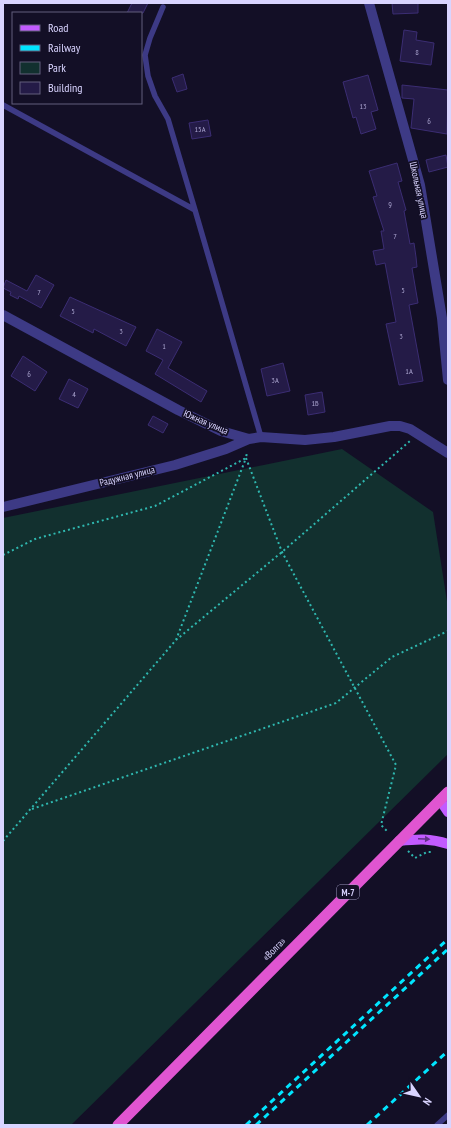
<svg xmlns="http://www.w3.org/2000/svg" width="451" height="1128" font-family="'PT Sans Narrow',sans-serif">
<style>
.green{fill:#12302f}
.building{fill:#241b47;stroke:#3b2d73}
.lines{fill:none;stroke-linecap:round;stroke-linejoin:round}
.path{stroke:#2fb8b0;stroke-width:2;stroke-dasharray:2 3;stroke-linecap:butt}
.service{stroke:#3d3a85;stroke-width:5.5}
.minor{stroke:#3d3a85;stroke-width:10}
.primary{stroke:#c25bff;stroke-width:10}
.trunk{stroke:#e055d1;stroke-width:11}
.rail{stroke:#00e5ff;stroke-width:3;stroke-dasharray:6 5;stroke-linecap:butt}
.oneway{fill:#623188}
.labels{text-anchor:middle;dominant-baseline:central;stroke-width:3.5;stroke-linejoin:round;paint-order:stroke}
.number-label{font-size:8px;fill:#aca6d1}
.shield{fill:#130f26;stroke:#9e99be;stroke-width:1}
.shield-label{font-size:9px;font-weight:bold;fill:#d9d4ff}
.street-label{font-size:10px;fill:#d9d4ff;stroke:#130f26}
</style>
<rect width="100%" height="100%" fill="#130f26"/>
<path class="green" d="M342,449L433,512L448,608V754L71,1125H3V518Z"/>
<path class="building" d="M132,3H148L143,13H127Z
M392,3H418V13L393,14Z
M404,30L417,32L416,40L434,43L431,65L400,61Z
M183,74L187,89L177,92L172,78Z
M368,75L378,110L371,112L376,129L361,134L356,117L353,118L343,82Z
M402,85L448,90L447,134L411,128L414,99L402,98Z
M208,120L211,136L192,139L189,123Z
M446,155L448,167L429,172L426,160Z
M397,163L402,181L398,182L406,210L404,211L410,244L414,243L416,257L417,267L412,268L418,303L409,305L423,381L399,385L386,324L396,322L385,263L376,265L373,251L384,249L381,231H384L373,197L377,196L369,171Z
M36,275L54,285L41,308L19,296L18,299L10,295L11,292L3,288L6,280L27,291Z
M70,297L136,327L126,346L94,329L93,333L60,316Z
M157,329L182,342L168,368L207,391L201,402L155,374L163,360L146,351Z
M23,356L47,372L35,391L11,376Z
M283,363L290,391L267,396L261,369Z
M69,379L88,389L78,408L59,399Z
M322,392L325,412L308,415L305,395Z
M153,416L168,424L163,433L148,425Z"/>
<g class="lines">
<path class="path" d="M3,555L35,539L155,506L246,458L247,452
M176,640L246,458L282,552L396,765L381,825L388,832
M32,809L336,703L392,657L448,631
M3,841L176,640L282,552L410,441
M408,851L415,858L427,852H431"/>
<path class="service" d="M163,7L150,38L145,55L148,76L155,96L168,119L195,210
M3,105L195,210L261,437
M437,1125L448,1115"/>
<path class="minor" d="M369,3L420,185L442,318L448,380
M3,315L178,410L221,431L249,439L261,437L305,440L334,437L390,426H400L410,429L448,453
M3,507L175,465L226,449L249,439"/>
<path class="primary" d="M440,800L448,812
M399,841C417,839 430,838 448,844"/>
<path class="trunk" d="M118,1125L448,792"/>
<path class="rail" d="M246,1125L448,939
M256,1125L448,949
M367,1125L448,1051"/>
</g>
<defs><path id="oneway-solid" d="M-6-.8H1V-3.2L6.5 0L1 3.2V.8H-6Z"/></defs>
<use class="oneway" href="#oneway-solid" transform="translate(424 839) rotate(2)"/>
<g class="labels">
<g class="number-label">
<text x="417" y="52">8</text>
<text x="363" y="106">13</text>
<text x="429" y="121">6</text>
<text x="200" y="129">15А</text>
<text x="390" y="204">9</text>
<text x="395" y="236">7</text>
<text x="403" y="290">5</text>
<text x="39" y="292">7</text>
<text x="73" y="311">5</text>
<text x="121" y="331">3</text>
<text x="401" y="336">3</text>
<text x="164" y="346">1</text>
<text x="409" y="371">1А</text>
<text x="29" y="374">6</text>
<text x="275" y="380">3А</text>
<text x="74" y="394">4</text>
<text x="315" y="403">1Б</text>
</g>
<rect class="shield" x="337" y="885" width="22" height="14" rx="3"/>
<g class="shield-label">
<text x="348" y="892">М-7</text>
</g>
<g class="street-label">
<text transform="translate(419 190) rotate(78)">Школьная улица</text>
<text transform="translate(206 422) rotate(23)">Южная улица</text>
<text transform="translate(127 476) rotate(-14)">Радужная улица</text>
<text transform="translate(274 949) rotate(-45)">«Волга»</text>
</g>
</g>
<rect width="451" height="1128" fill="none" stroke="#d9d4ff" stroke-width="8"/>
<rect x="12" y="12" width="130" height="92" fill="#130f26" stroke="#625e7d"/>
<rect x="20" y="25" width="20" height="6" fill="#c25bff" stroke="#625e7d"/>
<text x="48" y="32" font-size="12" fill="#d9d4ff">Road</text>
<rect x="20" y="45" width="20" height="6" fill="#00e5ff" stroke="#625e7d"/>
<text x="48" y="52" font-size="12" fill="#d9d4ff">Railway</text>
<rect x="20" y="62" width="20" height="12" fill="#12302f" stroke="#625e7d"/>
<text x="48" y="72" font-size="12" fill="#d9d4ff">Park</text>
<rect x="20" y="82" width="20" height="12" fill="#241b47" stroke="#625e7d"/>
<text x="48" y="92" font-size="12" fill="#d9d4ff">Building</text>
<g transform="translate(419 1096) rotate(124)" stroke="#130f26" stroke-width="3" paint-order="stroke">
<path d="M0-3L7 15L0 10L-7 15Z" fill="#d9d4ff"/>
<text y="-6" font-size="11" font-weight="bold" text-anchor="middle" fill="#d9d4ff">N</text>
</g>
</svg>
